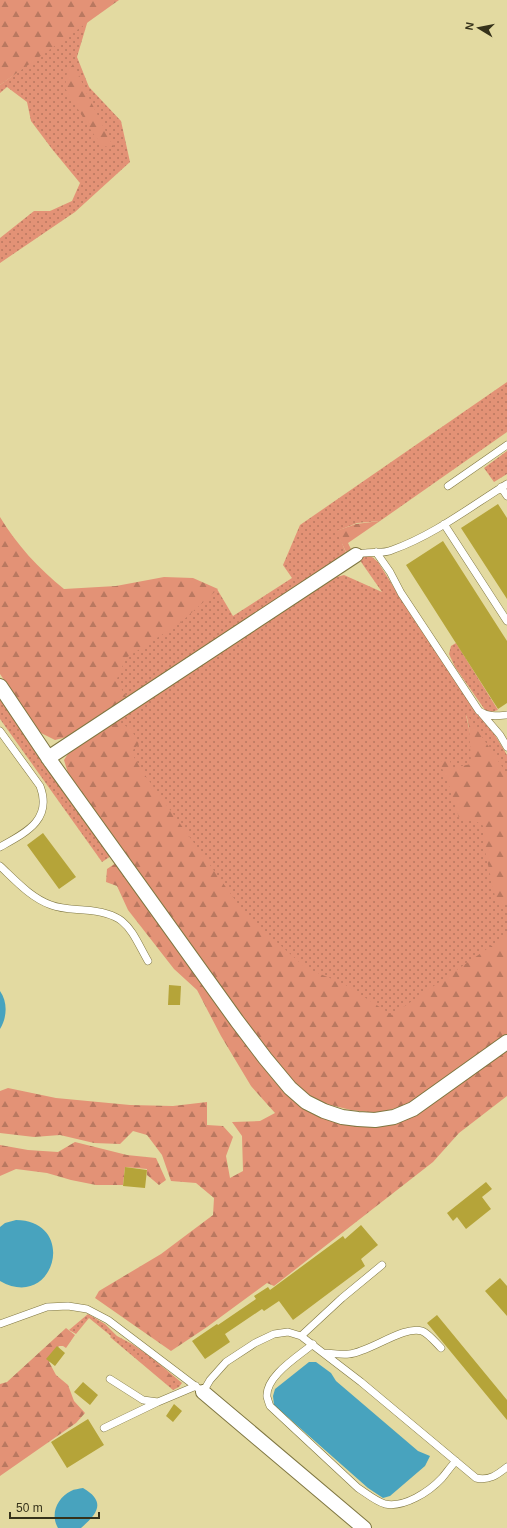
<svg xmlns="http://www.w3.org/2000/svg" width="507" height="1528" font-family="Helvetica,sans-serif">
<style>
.green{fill:url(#green-dots)}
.forest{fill:url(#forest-firs)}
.water{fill:#48a3be}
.building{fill:#b5a439}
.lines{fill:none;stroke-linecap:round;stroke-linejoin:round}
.lane-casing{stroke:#7f7641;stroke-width:8}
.street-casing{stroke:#7f7641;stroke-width:16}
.lane{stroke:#fff;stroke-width:7}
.street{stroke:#fff;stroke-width:14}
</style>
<defs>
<pattern id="green-dots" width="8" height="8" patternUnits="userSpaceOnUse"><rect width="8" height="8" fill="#e39276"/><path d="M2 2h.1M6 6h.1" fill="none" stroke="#b97860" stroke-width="1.8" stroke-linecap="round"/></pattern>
<pattern id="forest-firs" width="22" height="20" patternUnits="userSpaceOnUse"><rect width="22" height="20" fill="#e39276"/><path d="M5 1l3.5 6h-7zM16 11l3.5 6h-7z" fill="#b97860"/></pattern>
</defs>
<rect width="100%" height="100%" fill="#e3daa1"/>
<path class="green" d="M88,20L77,57L89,87L121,121L130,162L75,212L0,263V238L34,211H50L72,201L80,183L52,149L31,121L27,102L7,87L0,93V85Z
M507,382V432L380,521L357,523L337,531L346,553L343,558L128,699L115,681L126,657L217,589L233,616L292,578L283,565L300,525Z
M507,451V474L494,482L484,468Z
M366,555L372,557L378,562L413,618L478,714L495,735L507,755V779L466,715L507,901V939L391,1018L306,970L244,916L107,725L329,579L344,575L382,592L359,559Z
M456,643L498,710L491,712L485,710L455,667L449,654L451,646Z
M0,697L71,803L111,856L102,862L0,719Z
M88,1314L105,1324L117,1336L132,1344L151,1357L182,1383L179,1387L173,1390L110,1337L111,1336L89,1318L76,1334L69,1330Z"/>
<path class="forest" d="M0,0H119L0,85Z
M74,63L86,92L114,148L103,146L92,132L65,88L67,72Z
M0,517C16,544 39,569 64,589L116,586L164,577L193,578L218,589L180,623L126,658L116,681L128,699L71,736L55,740L39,732L0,674Z
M380,521L348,543L351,549L346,552L336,531L356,524Z
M466,713L507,774V905L496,901L485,851V827L471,818L460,821L447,779L439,762L449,759L453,768L471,764L469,727Z
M118,722L131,729L139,744L131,752L142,771L246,915L306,968L344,984L392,1015L507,935V1034L409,1105L376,1113L351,1110L326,1104L303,1095L265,1051L68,773L64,760L71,749L107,725Z
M116,863L193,967L270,1076L287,1095L308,1111L340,1123L419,1112L507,1051V1096L459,1133L433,1162L274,1286L267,1283L207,1327L171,1351L95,1298L99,1291L161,1254L213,1215L214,1198L196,1183L171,1181L162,1155L147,1135L133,1131L120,1144L94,1143L60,1135L34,1137L0,1133V1091L8,1088L56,1098L130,1105L173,1106L207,1102V1125L223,1126L233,1137L226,1156L230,1178L243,1171L242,1136L232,1122L260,1121L275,1113L251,1086L221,1036L197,990L174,969L128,910L117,886L106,882L107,869Z
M75,1142L127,1155L156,1158L166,1180L159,1185L147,1175V1169L125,1167L123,1185H96L71,1180L47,1173L16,1169L0,1176V1145L28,1150L58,1152Z
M66,1328L75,1335L66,1348L63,1346H59L49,1362L56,1375L68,1385L74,1401L85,1413L76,1423L0,1476V1384L7,1382Z
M144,1359L158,1365L172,1376V1384L168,1385L146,1365Z"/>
<path class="water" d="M0,991C8,1002 7,1018 0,1029Z
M16,1220C79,1221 54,1312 0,1281V1227L5,1223Z
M309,1362H316L331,1373L336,1381L418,1451L430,1456L425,1466L390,1496L383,1498L368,1488L274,1405L273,1396L275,1389Z
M83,1488C107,1502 97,1514 81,1528H58C50,1514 57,1498 71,1491C74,1489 79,1489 83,1488Z"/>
<path class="building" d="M498,504L507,518V599L461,528Z
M443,541L507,641V703L498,709L406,565Z
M43,833L76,877L59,889L27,845Z
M169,985L181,986L180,1005H168Z
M125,1167L147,1170L145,1188L123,1186Z
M486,1182L492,1189L482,1197L491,1209L466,1229L457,1217L453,1221L447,1213Z
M361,1225L378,1245L361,1259L365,1266L293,1320L279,1301L264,1311L262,1309L225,1334L230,1342L205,1359L192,1341L217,1324L218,1325L256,1299L254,1296L268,1287L270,1290L343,1236L345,1239Z
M500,1278L507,1286V1316L485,1291Z
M437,1315L507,1400V1420L427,1323Z
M57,1346L65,1353L55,1366L46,1359Z
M83,1382L98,1395L90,1405L74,1392Z
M174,1404L182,1411L173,1422L166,1416Z
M88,1419L104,1445L67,1468L51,1442Z"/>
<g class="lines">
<g class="lane-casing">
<path id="lane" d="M448,486L507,445
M501,487L507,496
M444,524L507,621
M376,552L390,572L401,593L479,711C488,717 496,716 507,715
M356,555C367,550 381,555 392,550C434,535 470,507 507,484
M482,714L500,735L507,747
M0,731L40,786C53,820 25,833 0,847
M0,866C15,880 31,898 51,905C61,909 73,909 84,910C127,913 129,927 148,961
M0,1324L47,1307L68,1306L87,1309L108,1320L203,1392L210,1380L226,1362L255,1343L274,1334L288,1332L301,1336L361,1382L476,1478C489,1481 497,1475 507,1467
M301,1336L342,1298L382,1265
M313,1344C299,1356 265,1376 267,1397C268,1400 269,1404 270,1406L358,1488C366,1493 375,1501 385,1504C404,1508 429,1492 442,1478C447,1472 451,1466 456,1461
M324,1353C332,1353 341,1355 349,1354C370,1352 404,1325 422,1331C429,1334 436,1343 441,1348
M110,1379L143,1400L158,1402L196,1386
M104,1428L158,1402"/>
</g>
<g class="street-casing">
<path id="street" d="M0,686L51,762L237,1021L265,1058L290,1088L306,1102L324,1111L342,1117L358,1119L375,1120L394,1117L413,1109L507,1042
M48,758L356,555
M203,1392L364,1528"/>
</g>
<use href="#lane" class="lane"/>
<use href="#street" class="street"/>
</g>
<g transform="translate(479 28) rotate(280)" stroke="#e3daa1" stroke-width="3" paint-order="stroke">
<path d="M0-3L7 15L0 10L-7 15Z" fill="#36321b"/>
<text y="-6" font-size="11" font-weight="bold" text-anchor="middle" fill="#36321b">N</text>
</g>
<path d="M10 1512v6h89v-6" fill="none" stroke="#36321b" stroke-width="2"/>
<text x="16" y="1512" font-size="12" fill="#36321b" stroke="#e3daa1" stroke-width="3" paint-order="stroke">50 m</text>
</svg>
